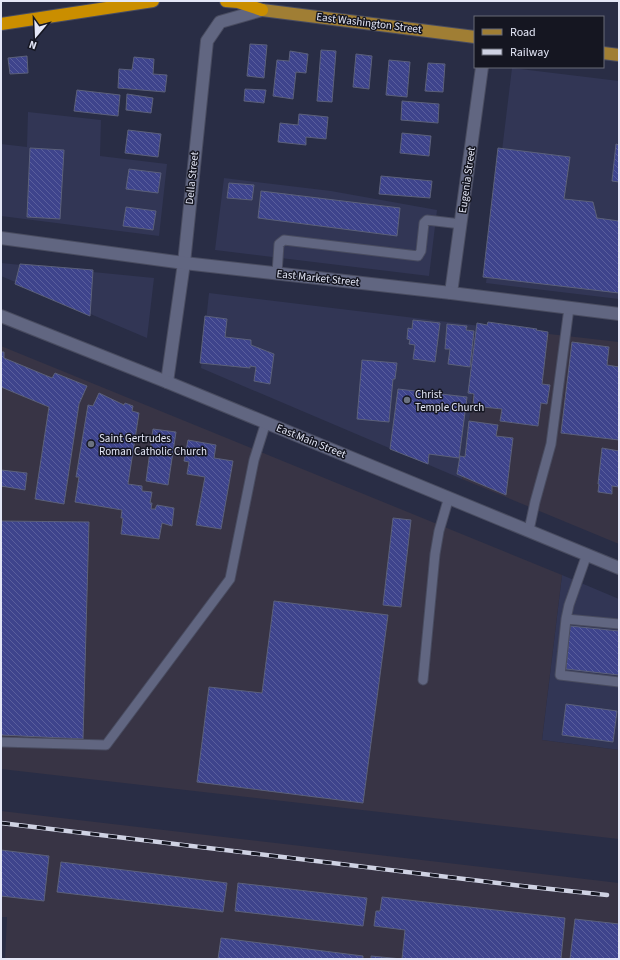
<svg xmlns="http://www.w3.org/2000/svg" width="620" height="960" font-family="'Source Sans 3',sans-serif">
<style>
.built{fill:#323655}
.industrial{fill:#383445}
.building{fill:url(#building-back-hatch);stroke:#5b607a}
.lines{fill:none;stroke-linecap:round;stroke-linejoin:round}
.lane-casing{stroke:#494c60;stroke-width:11}
.street-casing{stroke:#494c60;stroke-width:14}
.secondary-casing{stroke:#494c60;stroke-width:14}
.primary-casing{stroke:#494c60;stroke-width:14}
.highway-casing{stroke:#494c60;stroke-width:14}
.lane{stroke:#616681;stroke-width:9}
.street{stroke:#616681;stroke-width:12}
.secondary{stroke:#616681;stroke-width:12}
.primary{stroke:#a07e34;stroke-width:12}
.highway{stroke:#ca8e00;stroke-width:12}
.rail-casing{stroke:#cfd2e3;stroke-width:4.5}
.rail{stroke:#151621;stroke-width:3;stroke-dasharray:9;stroke-linecap:butt}
.worship-dot{fill:#6b7280;stroke:#151621;stroke-width:1.5}
.labels{text-anchor:middle;dominant-baseline:central;stroke-width:3;stroke-linejoin:round;paint-order:stroke}
.street-label{font-size:11px;fill:#e4e7f7;stroke:#151621}
.poi-label{font-size:11px;fill:#e4e7f7;stroke:#151621;text-anchor:start}
</style>
<defs>
<pattern id="building-back-hatch" width="6" height="6" patternUnits="userSpaceOnUse"><rect width="6" height="6" fill="#3e448c"/><path d="M-1 5l2 2M0 0l6 6M5-1l2 2" fill="none" stroke="#5a5f9d"/></pattern>
</defs>
<rect width="100%" height="100%" fill="#292d45"/>
<path class="built" d="M512,68L619,81V299L486,283Z
M28,112L101,120L100,156L167,164L159,236L1,216V144L27,147Z
M224,178L331,191L437,210L429,276L215,250Z
M1,263L154,278L147,338L1,276Z
M209,293L481,326L462,479L201,368Z
M562,575L619,599V750L542,740Z"/>
<path class="industrial" d="M481,326L619,342V544L462,479Z
M1,346L562,575L542,740L619,750V839L1,769Z
M1,811L619,883V959H5L7,917H1Z"/>
<path class="building" d="M250,44L267,45L264,78L247,76Z
M321,50L336,51L332,102L317,101Z
M290,51L308,54L306,73L296,72L293,99L273,96L277,60L289,61Z
M356,54L372,56L369,89L353,87Z
M27,56L28,73L10,74L8,58Z
M134,57L154,59L153,74L167,75L165,92L118,88L119,69L132,70Z
M389,60L410,62L407,97L386,95Z
M428,63L445,64L443,92L425,91Z
M245,89L266,90L264,103L244,101Z
M77,90L120,95L118,116L74,111Z
M127,94L153,98L151,113L126,110Z
M402,101L439,104L438,123L401,120Z
M299,114L328,117L326,139L306,137V145L278,142L280,123L298,125Z
M128,130L161,134L158,157L125,153Z
M402,133L431,136L429,156L400,153Z
M616,144L619,145V182L612,181Z
M30,148L64,150L60,219L27,217Z
M498,148L570,157L564,199L593,202L597,218L619,221V293L483,277Z
M129,169L161,173L158,193L126,189Z
M381,176L432,181L430,198L379,194Z
M229,183L254,185L252,200L227,198Z
M261,191L400,208L397,236L258,218Z
M126,207L156,211L153,230L123,226Z
M20,264L93,270L90,316L15,284Z
M205,316L227,319L225,337L251,340V345L274,354L270,384L254,381L256,367L250,366V368L200,363Z
M413,320L440,323L435,362L413,359L415,345L409,344L410,340L407,339L408,328L412,329Z
M488,322L537,329L536,330L548,332L542,384L550,385L547,404L541,403L538,426L500,421L502,409L473,406L474,394L468,393L477,323L487,325Z
M447,324L467,326L466,330L474,331L470,367L448,364L450,349H445Z
M572,342L609,347L607,365L619,367V440L561,433Z
M1,352H4V358L52,378L55,373L87,386L79,404L64,504L35,499L49,407L1,387Z
M362,360L397,363L395,379H393L389,422L357,419Z
M398,389L467,397L459,458L429,454L428,464L390,449Z
M99,393L124,405L125,403L133,406L132,411L139,413L128,484L142,486V491L152,492L150,503H152L151,509H155L157,505L174,508L172,526L162,523L159,539L121,534L123,518H121L122,510L75,502L79,477H76L88,405L93,406Z
M469,421L498,425L496,436L513,438L506,495L457,474L460,456L465,457Z
M153,429L176,432L168,485L146,481Z
M188,440L216,445L214,458L233,461L221,529L196,525L205,477L187,474L189,462L184,461Z
M602,448L619,451V487L612,486V494L598,492L599,484H598Z
M1,470L27,473L25,490L1,486Z
M393,518L411,520L401,607L383,605Z
M1,521L89,522L83,739L1,735Z
M274,601L388,615L363,803L197,782L209,687L262,693Z
M570,626L619,631V675L566,669Z
M566,704L617,711L613,742L562,735Z
M1,850L49,856L44,901L1,896Z
M61,862L227,883L223,912L57,892Z
M238,883L367,898L363,926L235,911Z
M382,897L565,918L561,959H402L405,930L374,926L376,911H380Z
M575,919L619,924V959H570Z
M221,938L363,956V959H218Z
M371,956L402,959H371Z"/>
<g class="lines">
<g class="lane-casing">
<path id="lane" d="M277,273L279,244L284,240L418,256L421,251L424,223L427,220L461,224
M529,530L535,502L551,444L569,308
M587,554L569,605L566,619L560,675L619,682
M566,619L619,624
M423,680L435,554L439,531L449,497
M1,742L106,745L230,579L254,460L266,422"/>
</g>
<g class="street-casing">
<path id="street" d="M451,293L482,67
M167,382L184,263L207,41L220,22L262,10"/>
</g>
<g class="secondary-casing">
<path id="secondary" d="M1,238L184,263L451,293L619,314
M1,316L167,382L619,568"/>
</g>
<g class="primary-casing">
<path id="primary" d="M262,10L475,37
M603,53L619,55"/>
</g>
<g class="highway-casing">
<path id="highway" d="M226,1L238,2L262,10
M1,24L153,1"/>
</g>
<use href="#lane" class="lane"/>
<use href="#street" class="street"/>
<use href="#secondary" class="secondary"/>
<use href="#primary" class="primary"/>
<use href="#highway" class="highway"/>
<g class="rail-casing">
<path id="rail" d="M1,823L522,886L607,895"/>
</g>
<use href="#rail" class="rail"/>
</g>
<g class="worship-dot">
<circle cx="407" cy="400" r="4"/>
<circle cx="91" cy="444" r="4"/>
</g>
<g class="labels">
<g class="street-label">
<text transform="translate(369 23) rotate(7)">East Washington Street</text>
<text transform="translate(192 178) rotate(-84)">Della Street</text>
<text transform="translate(467 180) rotate(-82)">Eugenia Street</text>
<text transform="translate(318 278) rotate(6)">East Market Street</text>
<text transform="translate(311 441) rotate(22)">East Main Street</text>
</g>
<g class="poi-label">
<text x="415" y="394">Christ<tspan x="415" dy="13">Temple Church</tspan></text>
<text x="99" y="438">Saint Gertrudes<tspan x="99" dy="13">Roman Catholic Church</tspan></text>
</g>
</g>
<rect width="620" height="960" fill="none" stroke="#e4e7f7" stroke-width="4"/>
<rect x="474" y="16" width="130" height="52" fill="#151621" stroke="#686a77"/>
<rect x="482" y="29" width="20" height="6" fill="#a07e34" stroke="#686a77"/>
<text x="510" y="36" font-size="12" fill="#e4e7f7">Road</text>
<rect x="482" y="49" width="20" height="6" fill="#cfd2e3" stroke="#686a77"/>
<text x="510" y="56" font-size="12" fill="#e4e7f7">Railway</text>
<g transform="translate(36 36) rotate(199)" stroke="#151621" stroke-width="3" paint-order="stroke">
<path d="M0-3L7 15L0 10L-7 15Z" fill="#e4e7f7"/>
<text y="-6" font-size="11" font-weight="bold" text-anchor="middle" fill="#e4e7f7">N</text>
</g>
</svg>
